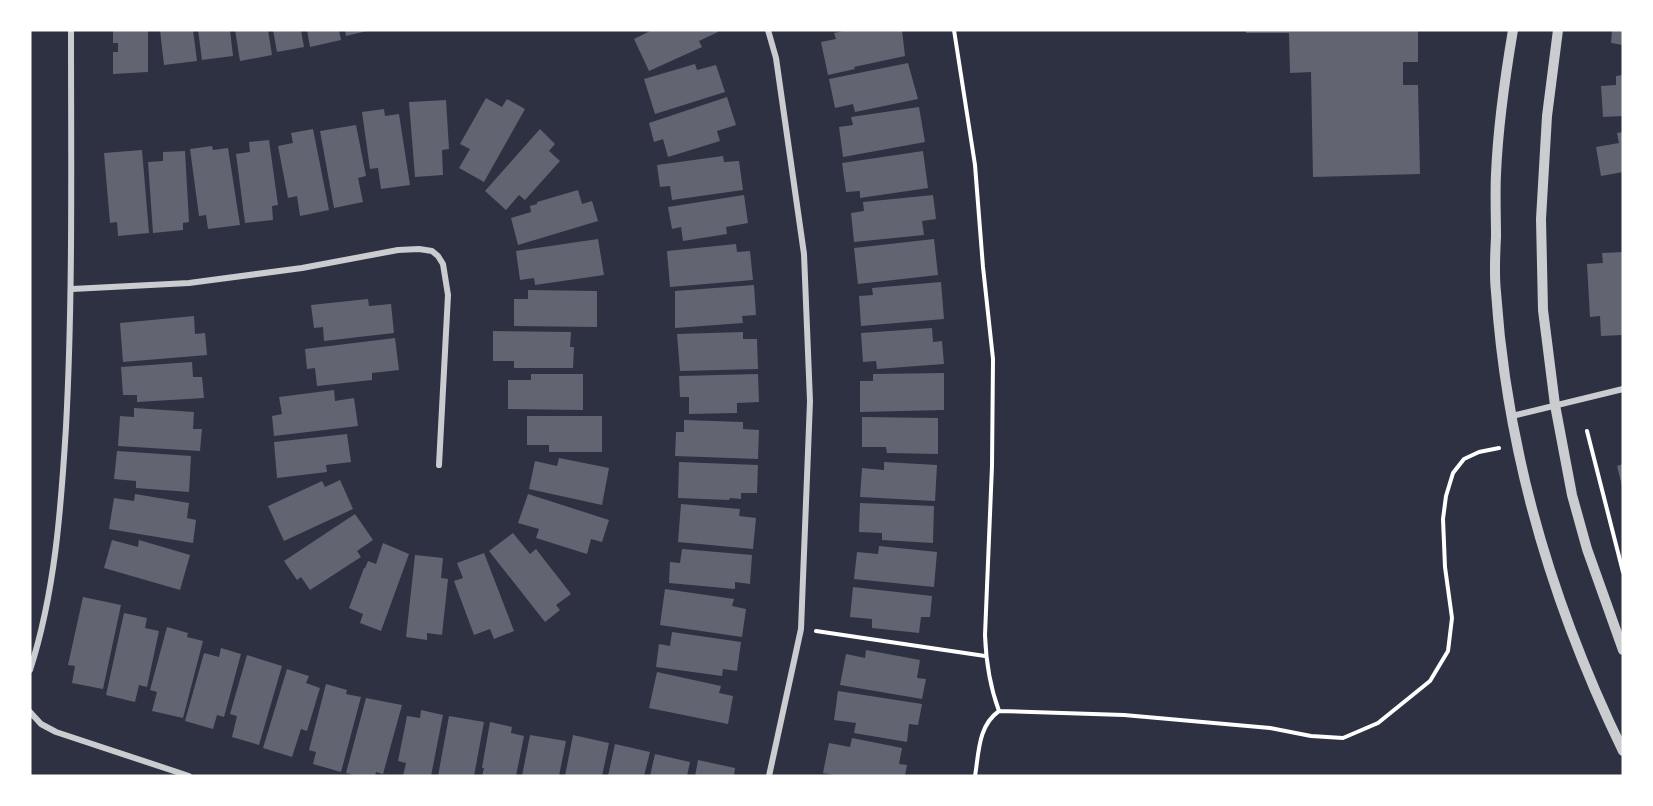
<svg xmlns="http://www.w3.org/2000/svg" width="1653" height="806" font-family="'DM Sans',sans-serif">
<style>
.building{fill:#626471}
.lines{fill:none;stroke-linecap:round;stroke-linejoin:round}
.path{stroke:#fff;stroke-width:4}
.minor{stroke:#caccd0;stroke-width:6}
.tertiary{stroke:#caccd0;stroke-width:10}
</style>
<rect width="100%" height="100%" fill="#2d3142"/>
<path class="building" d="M113,30H148V72L113,74V52H118V43H113Z
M160,30H193L197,61L164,65Z
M198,30H230L233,56L202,60Z
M235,30H268L272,55L240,61Z
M273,30H301L304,47L277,52Z
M307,30H339L341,40L310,47Z
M345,30H367V31L346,36Z
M652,30H717L718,32L699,41L702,47L649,71L634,39Z
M849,30H902L905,56L854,67L855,69L828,75L821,42L836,39L834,33Z
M1246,30H1418V62H1403V85H1418L1420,174L1313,177L1311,72L1290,73L1289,33H1246Z
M1612,30H1623V45L1611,43Z
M908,63L918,99L855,112L853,104L835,108L829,79Z
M695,64L697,70L716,65L725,92L655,114L644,79Z
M1623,75V116L1603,117L1601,86L1616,85V76Z
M727,97L736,125L717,131L720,141L668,157L663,139L654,142L649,123Z
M486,98L502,107L507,99L525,109L484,182L459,168L470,149L460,144Z
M446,100L449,149L442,150L443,175L415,177L409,102Z
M919,107L925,142L843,157L839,127L853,125L851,117Z
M384,109L385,116L399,114L410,185L381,189L378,168L370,169L362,112Z
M356,125L366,176L358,178L363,202L334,208L320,131Z
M313,129L329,210L300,216L297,196L288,198L278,146L293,143L291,133Z
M540,129L555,144L549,151L560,161L525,200L519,195L506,210L485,191Z
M1623,132V172L1601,176L1596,147L1619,143L1617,133Z
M269,140L278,205L272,206L273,220L245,223L236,154L250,152L249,142Z
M212,146L213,150L228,148L240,225L208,229L206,215L199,216L190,149Z
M142,150L149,233L118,236L117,222L110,223L104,153Z
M185,151L189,222L183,223V230L153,233L148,162L163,161V152Z
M923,151L928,188L860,198V191L846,192L842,163Z
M723,156L724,162L739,161L743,190L672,200L670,186L660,187L657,165Z
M578,190L582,204L592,201L598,221L518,245L511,218L531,212L530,206L537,204V202Z
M744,195L748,223L726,227L727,234L683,241L681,227L672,229L668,207Z
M933,195L936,219L922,221L924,235L854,242L851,213L864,211L863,202Z
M598,239L604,275L535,285L534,278L520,280L516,251Z
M934,239L938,275L858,284L854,248Z
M736,244L737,252L750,251L753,280L670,287L667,251Z
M1623,252V335L1601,336L1600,316L1590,317L1587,264L1603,263L1602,253Z
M941,282L944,319L861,326L859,296L873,295L872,288Z
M754,285L756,315L742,316L743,323L675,328V291Z
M528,290L597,291V327L514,326V299H528Z
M368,299L369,306L391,304L394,333L324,341L323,327L314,328L311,305Z
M194,316L195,334L205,333L207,355L123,362L120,323Z
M932,328L933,342L942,341L944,364L877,369L876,361L863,362L861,333Z
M493,331L571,332L570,347H574L573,368H514V361H493Z
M743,332V339H757L758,369L680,371L677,334Z
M395,338L399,370L372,373V380L317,386L315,368L307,369L305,349Z
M192,362L193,377H202L204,398L137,402V395H123L121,367Z
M944,373V410L860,412V381H873V374Z
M531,374H583V410L508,409V380H531Z
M758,374L759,402L737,403V413L689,414V397H680L679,376Z
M334,390L335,401L354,398L358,426L274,436L272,416L282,414L279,397Z
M134,408L194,412L193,429H202L200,451L118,446L120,416L134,417Z
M527,416H602V452H549V445H527Z
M862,417L938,418V454L887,453L886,447H862Z
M684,420L743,422V429L759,430L758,459L675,456L676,432H684Z
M347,434L351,462L326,465L327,472L277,478L274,442Z
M117,451L191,456L189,492L136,488V481L114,479Z
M559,458L609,468L602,505L529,489L535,461L557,466Z
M679,462L758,465L757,493H741V499L730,498L729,500L678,498Z
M884,462L937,465L935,501L860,497L862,468L884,470Z
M1623,464V486H1622L1617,466Z
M340,480L353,509L284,541L268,506L322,481L325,487Z
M135,494L189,503L187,518L196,520L193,543L109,529L114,498L134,501Z
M528,494L609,520L602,542L591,539L587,554L536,538L539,529L518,523Z
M860,503L934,506L933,543L882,540V533L859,532Z
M681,504L740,509L739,516L756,518L753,549L678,542Z
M355,514L373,540L357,551L361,557L310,590L301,577L297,580L284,561Z
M513,533L530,554L536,549L571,594L556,605L560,610L545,622L489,551Z
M112,540L138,547L139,540L190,555L180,590L104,568Z
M383,543L409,554L381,631L360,623L363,614L349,608L364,568H365L368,561L376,564Z
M879,546L937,552L934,587L854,579L857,552L878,554Z
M682,549L752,555L750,584L735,582V589L669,583L670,562L680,563Z
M484,553L514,631L494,639L490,629L474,635L454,581L463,578L457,563Z
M415,555L443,558L441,578L448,579L442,635L427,633V640L406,637Z
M853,587L932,596L930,617H921L919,633L872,628V619L850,617Z
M665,589L734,599L732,606L746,609L742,637L660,625Z
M83,597L121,605L103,689L72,683L75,666L68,665Z
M124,613L147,618L145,628L159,631L147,687L139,685L135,702L106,695Z
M167,627L188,633L187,637L203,641L183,718L152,711L157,692L150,690Z
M672,632L741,642L737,671L723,669L722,676L656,667L659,644L670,646Z
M221,648L241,654L224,717L217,715L213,729L185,721L204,653L219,657Z
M866,650L920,660L917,678L926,679L922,699L840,685L846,654L865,658Z
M247,655L282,666L259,745L232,737L237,716L230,714Z
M287,669L309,676L306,683L320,688L307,731L301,729L292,757L263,748Z
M657,672L721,686L719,693L733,696L728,724L649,708Z
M326,684L347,690L346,694L361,697L341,772L313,764L316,752L309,750Z
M838,691L922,704L918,725L909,724L907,742L854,733L856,723L834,720Z
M366,698L402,705L383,774L376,772L375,776H358L346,773Z
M421,710L443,715L431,776H403L406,763L398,761L407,716L420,718Z
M449,716L484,722L474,776H438Z
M490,722L512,727L511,733L524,736L516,776H482L484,768H482Z
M530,735L566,741L559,776H522Z
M573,735L609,743L602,776H565Z
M852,738L902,748L899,764L907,765L905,776H840L823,773L829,743L850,747Z
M615,744L650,752L644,776H608Z
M655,754L690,762L687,776H650Z
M698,760L735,768L734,776H695Z"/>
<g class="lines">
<path class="path" d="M954,30L975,165L983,267L993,359L992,466L985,635C986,661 990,687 999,711
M1587,431L1623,572
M816,631L985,656
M975,776C979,752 978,726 999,711L1124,715L1270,728L1311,736L1343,738L1378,723L1430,681L1448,651L1452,618L1445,567L1443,519L1446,496L1453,473L1464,459L1479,452L1499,448"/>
<path class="minor" d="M768,30L776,58L804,254L810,401L801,629L769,776
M72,289L189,283L302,268L398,250L419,249L432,251L438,256L443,264L448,295L439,465
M1512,416L1623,389
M30,670C55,593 61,508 66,427C73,295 71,162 71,30
M30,712L41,724L56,732L189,776"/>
<path class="tertiary" d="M1513,30C1505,77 1498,126 1496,174C1495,195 1496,216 1496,237C1495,255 1494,274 1496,292C1507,454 1552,605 1623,751
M1558,30L1547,116L1541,219L1543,310L1555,405L1572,495L1587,549L1623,650"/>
</g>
<rect width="1653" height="806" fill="none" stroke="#ffffff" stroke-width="63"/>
</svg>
